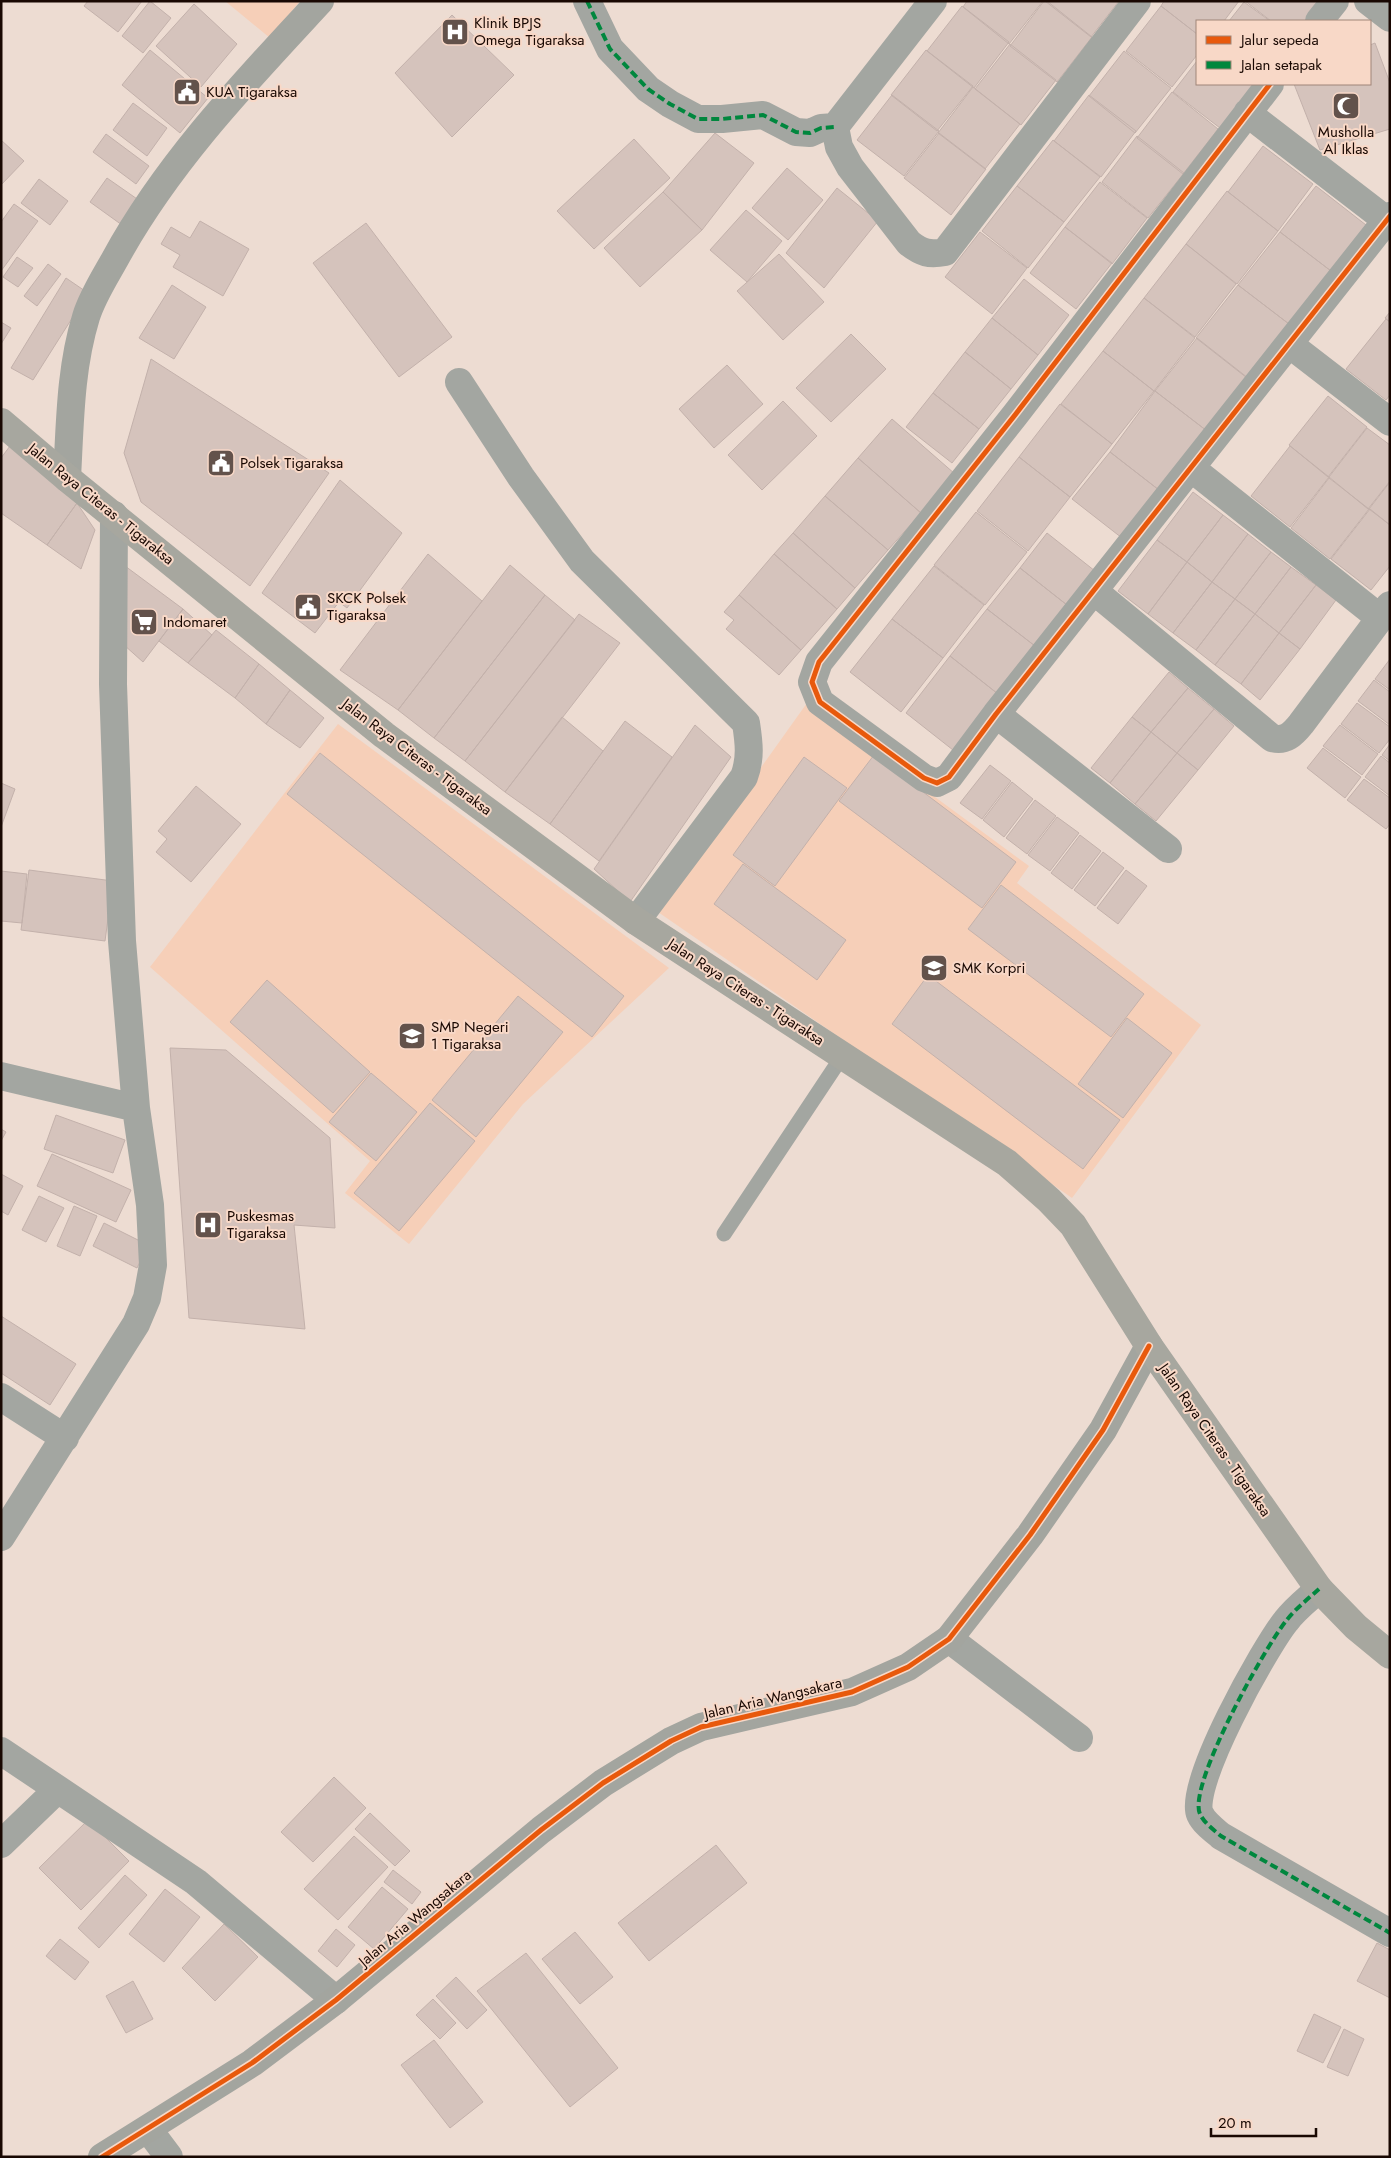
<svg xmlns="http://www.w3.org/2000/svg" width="1391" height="2158" font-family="Jost,sans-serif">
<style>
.built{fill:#f6cfb8}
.building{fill:#d5c3bc;stroke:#c3b1ab}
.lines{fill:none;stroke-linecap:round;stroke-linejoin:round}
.lane{stroke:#a3a6a1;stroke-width:15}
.street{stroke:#a3a6a1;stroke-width:28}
.secondary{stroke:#a3a59f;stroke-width:28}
.primary{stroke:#a7a79f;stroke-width:28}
.quiet{stroke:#00873e;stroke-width:4;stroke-dasharray:8 4;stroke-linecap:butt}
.cycleway-casing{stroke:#f8d8c7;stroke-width:8}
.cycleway{stroke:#e8590c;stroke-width:5}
.labels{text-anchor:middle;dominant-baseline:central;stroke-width:4;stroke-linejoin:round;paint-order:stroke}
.poi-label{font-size:15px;fill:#190802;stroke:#f8d8c7;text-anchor:start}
.street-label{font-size:15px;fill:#190802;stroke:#f8d8c7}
</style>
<rect width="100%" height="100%" fill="#eddcd2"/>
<path class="built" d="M225,1H300L270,38Z
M807,703L1029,866L1017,883L1201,1025L1072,1198L658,912Z
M338,724L669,968L523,1104L409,1244L345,1193L370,1161L150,967Z"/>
<path class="building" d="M88,1H142L118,32L84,6Z
M150,1L171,18L143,53L122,36Z
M967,1H1043L1009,44L963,7Z
M1044,1H1047L1092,37L1057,82L1010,46Z
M1045,1H1119L1091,37Z
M1164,1H1239L1224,21H1197V34L1161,6Z
M1245,1H1321L1305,21H1271Z
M1244,2L1270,21H1229Z
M194,4L237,44L201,87L156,46Z
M962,6L1009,42L974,88L927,51Z
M1161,6L1197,34V55L1172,87L1126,51Z
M452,15L514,75L452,137L395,73Z
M1375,43L1390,83V129L1320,150L1294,84H1370V45Z
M1010,44L1056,80L1021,125L975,89Z
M150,50L208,98L180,133L122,85Z
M926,50L973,86L937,131L891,95Z
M1124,51L1171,88L1135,133L1089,96Z
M1197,61V84H1255L1220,128L1173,92Z
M973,87L1020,124L985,169L938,133Z
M1172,92L1218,129L1183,174L1137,138Z
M892,95L939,131L904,176L857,140Z
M1089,95L1136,131L1101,177L1054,141Z
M133,103L167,128L147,156L113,130Z
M715,133L754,163L702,230L663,192Z
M939,133L986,169L951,215L904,178Z
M106,134L149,166L136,184L93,152Z
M1137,136L1184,173L1148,218L1102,182Z
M634,139L670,178L594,249L557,211Z
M1,140L24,161L1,185Z
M1053,140L1100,177L1064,222L1017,186Z
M1263,146L1313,184L1278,231L1228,192Z
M787,168L823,200L788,240L752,208Z
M107,178L140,201L122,225L90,202Z
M39,179L68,201L50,225L21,203Z
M1100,182L1147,218L1112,264L1065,227Z
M1017,186L1064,222L1028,268L982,231Z
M1316,186L1366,225L1331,271L1280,232Z
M837,188L878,221L824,288L786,253Z
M1227,191L1278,231L1237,284L1186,244Z
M663,192L702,230L640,287L604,248Z
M14,204L38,221L1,271V222Z
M746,210L782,241L747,282L710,250Z
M200,221L249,249L223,296L173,267L180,255L161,244L171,227L190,238Z
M366,223L452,337L399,377L313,263Z
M1065,227L1112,263L1076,309L1030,273Z
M980,232L1027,268L992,314L945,277Z
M1280,232L1331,271L1289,324L1238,285Z
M1186,244L1236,284L1195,337L1144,298Z
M779,254L824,302L783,340L737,291Z
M17,257L33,268L18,287L3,277Z
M48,264L61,274L37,306L24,296Z
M66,278L88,293L33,380L11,368Z
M1024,279L1069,315L1038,355L992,318Z
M172,285L206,307L174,359L139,338Z
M1238,285L1289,324L1247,378L1196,338Z
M1144,298L1195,338L1154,391L1103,351Z
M1390,312V322L1385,318Z
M992,318L1038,355L1011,389L965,352Z
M1386,319L1390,322V395L1386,400L1346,369Z
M1,322L11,328L1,344Z
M851,334L886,369L831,422L796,388Z
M1197,338L1248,378L1207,431L1155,391Z
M1103,351L1154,391L1112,444L1061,404Z
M965,352L1011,389L979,429L933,393Z
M151,359L329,473L250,586L141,502L124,453Z
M727,365L763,404L714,448L679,409Z
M1155,391L1207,431L1159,490L1110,452Z
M933,393L979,429L952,463L906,427Z
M1328,396L1367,427L1328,477L1289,445Z
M783,401L817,436L762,490L728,455Z
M1060,404L1112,444L1070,497L1019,457Z
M892,419L955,474L921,513L858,458Z
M1367,428L1390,445V481L1368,509L1329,477Z
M13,442L77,503L47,545L1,513V458Z
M1290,446L1329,477L1290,527L1251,496Z
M1110,452L1159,490L1122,538L1072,499Z
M1019,457L1070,497L1028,551L977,511Z
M858,458L921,513L888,550L825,496Z
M1329,478L1369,509L1330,559L1291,528Z
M340,480L402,533L347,608L339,602L315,633L262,593Z
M1390,482V525L1369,509Z
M1193,492L1223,515L1187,562L1157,540Z
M825,496L888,550L855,588L793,533Z
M77,503L95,530L81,569L47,545Z
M1370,509L1390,525V566L1371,590L1331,559Z
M976,512L1027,552L985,605L934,565Z
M1223,515L1248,534L1212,582L1187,562Z
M793,533L855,588L837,609L774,554Z
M1047,533L1095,571L1067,605L1020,568Z
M1248,534L1271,552L1235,599L1212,582Z
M1157,540L1187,562L1148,614L1118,591Z
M1271,552L1291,567L1255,614L1235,599Z
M428,554L482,601L398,710L340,670Z
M774,554L837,609L801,650L739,595Z
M1187,562L1212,582L1173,633L1148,614Z
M121,563L183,609L143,662L114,636Z
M510,565L545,595L434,738L398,710Z
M934,566L984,605L943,658L892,619Z
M1291,567L1316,585L1279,633L1255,614Z
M1020,568L1067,605L1035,646L987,609Z
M1212,582L1235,599L1196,650L1173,633Z
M1316,585L1336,600L1300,649L1279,633Z
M545,595L575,620L465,761L434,738Z
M739,595L801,650L779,675L726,629L734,620L724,612Z
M1235,599L1255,614L1215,665L1196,650Z
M183,609L212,635L188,663L159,641Z
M987,609L1035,646L998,694L950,656Z
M579,614L620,643L505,792L465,761Z
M1255,614L1279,633L1241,684L1215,665Z
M892,619L943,658L901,712L850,672Z
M216,630L259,664L235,698L188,663Z
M1279,633L1300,649L1260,700L1241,684Z
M950,656L998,694L953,750L906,713Z
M1390,659V690L1375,679Z
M259,664L290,690L266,724L235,698Z
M1169,672L1188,688L1151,732L1132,717Z
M1374,680L1390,692V725L1358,701Z
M1188,688L1214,709L1177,753L1151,732Z
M290,690L324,718L300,748L266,724Z
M1357,703L1390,727V739L1379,753L1341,724Z
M1214,709L1234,726L1198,770L1177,753Z
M562,717L603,751L550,824L505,792Z
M1132,717L1151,732L1110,783L1091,768Z
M625,721L672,757L599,861L550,824Z
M695,725L731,757L630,902L594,869Z
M1340,725L1378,754L1362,775L1323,746Z
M1151,732L1177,753L1135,804L1110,783Z
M1390,744V761L1382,755Z
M1323,748L1361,777L1345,798L1307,768Z
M320,753L624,996L592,1037L287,794Z
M1177,753L1198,770L1156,821L1135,804Z
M874,755L1016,862L982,908L839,801Z
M1381,756L1390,763V796L1365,777Z
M804,757L847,788L775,886L733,855Z
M990,765L1011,781L982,819L960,803Z
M1364,779L1390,798V824L1386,829L1347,800Z
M1012,782L1033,799L1004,837L983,820Z
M1,783L15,789L1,827Z
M196,786L241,824L191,882L156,852L167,839L158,831Z
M1035,800L1056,816L1027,854L1006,838Z
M1057,817L1079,833L1050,871L1028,855Z
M1080,835L1101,851L1072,889L1051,873Z
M1103,852L1124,868L1095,906L1074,890Z
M743,864L846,940L817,980L714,904Z
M29,870L113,881L105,941L21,930Z
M1126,870L1147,886L1118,924L1097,908Z
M1,871L27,874L22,923L1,921Z
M1001,885L1144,994L1111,1037L968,929Z
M928,975L1120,1120L1083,1169L892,1024Z
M267,980L370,1072L333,1113L230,1022Z
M518,996L563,1032L476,1137L432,1100Z
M1127,1018L1172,1053L1123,1118L1078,1084Z
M170,1048L226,1050L330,1138L335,1228L294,1225L305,1329L189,1318Z
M371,1073L417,1112L376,1161L329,1122Z
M430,1103L475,1141L399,1231L354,1193Z
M56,1115L125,1140L113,1173L44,1149Z
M1,1129L6,1132L1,1141Z
M52,1154L131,1190L116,1222L37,1186Z
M1,1174L23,1186L8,1215L1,1211Z
M39,1196L64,1208L46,1242L22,1230Z
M74,1206L97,1216L80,1256L57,1246Z
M104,1223L148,1245L137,1268L93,1246Z
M1,1316L76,1364L50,1405L1,1373Z
M334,1777L366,1808L313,1862L281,1832Z
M370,1813L410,1851L395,1866L355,1829Z
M88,1820L129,1861L81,1910L39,1868Z
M354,1836L388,1867L338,1920L304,1889Z
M716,1845L747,1883L649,1961L618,1923Z
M393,1870L421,1892L412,1904L384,1882Z
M125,1875L147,1895L99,1948L78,1928Z
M382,1887L408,1909L374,1949L348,1927Z
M165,1889L200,1917L164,1962L129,1934Z
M224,1924L258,1957L215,2001L182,1968Z
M336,1929L355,1945L337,1967L318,1951Z
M575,1932L613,1977L580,2004L542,1959Z
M60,1939L89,1962L75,1980L46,1956Z
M1377,1943L1390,1950V1998L1357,1981Z
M526,1953L618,2068L570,2107L477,1991Z
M456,1977L487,2010L467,2029L436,1996Z
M133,1981L153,2019L126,2033L106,1996Z
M433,1999L456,2023L440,2039L416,2015Z
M1314,2014L1341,2027L1323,2063L1297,2051Z
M1344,2029L1364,2039L1348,2076L1327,2067Z
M434,2040L483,2102L450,2128L401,2065Z"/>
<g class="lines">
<path class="lane" d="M724,1234L843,1055"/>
<path class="street" d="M587,1L610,49L648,89L670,104L698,119H722L763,115L796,132L810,133L821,128L835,127L933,1
M1368,1L1390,18
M1319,21L1335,1
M1270,84L1015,415L819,662L812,682L820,702L924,778L937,783L949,777L996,714L1390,216
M1247,113L1390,223
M835,127L839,147L850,167L909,243C922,253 929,255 945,252L1137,1
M1289,344L1390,422
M459,382L521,477L582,561L746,723C749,743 751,758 744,777L636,921
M1191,468L1380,618
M1094,591L1272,738C1285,742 1293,734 1301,724L1390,605
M996,714L1168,849
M1,1076L136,1108
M1,1397L65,1438
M1,1537L136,1324L147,1298L153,1265L150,1205L136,1108L122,941L113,684L114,515
M1319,1589C1308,1599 1295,1609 1286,1621C1265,1647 1187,1786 1200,1814C1204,1823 1214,1830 1221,1836L1390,1933
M949,1639L1079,1738
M1,1751L196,1882L336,2000
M1,1844L57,1790
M148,2129L169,2157"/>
<path class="secondary" d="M67,478C70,424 70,369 86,317C92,297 105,277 115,259C168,162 245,82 320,1
M102,2157L252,2063L336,2000L541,1830L603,1783L671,1741L701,1727L852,1692L908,1667L949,1639L1030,1535L1103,1430L1149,1346"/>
<path class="primary" d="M1,422L67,478L384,735L636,921L1007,1163L1049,1200L1073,1225L1149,1346L1319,1589L1356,1627L1390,1655"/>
<path class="quiet" d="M587,1L610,49L648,89L670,104L698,119H722L763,115L796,132L810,133L821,128L835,127
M1319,1589C1308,1599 1295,1609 1286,1621C1265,1647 1187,1786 1200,1814C1204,1823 1214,1830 1221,1836L1390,1933"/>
<g class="cycleway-casing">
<path id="cycleway" d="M1270,84L1015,415L819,662L812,682L820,702L924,778L937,783L949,777L996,714L1390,216
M102,2157L252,2063L336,2000L541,1830L603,1783L671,1741L701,1727L852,1692L908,1667L949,1639L1030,1535L1103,1430L1149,1346"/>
</g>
<use href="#cycleway" class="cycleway"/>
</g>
<defs>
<g id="hospital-square" transform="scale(1.4375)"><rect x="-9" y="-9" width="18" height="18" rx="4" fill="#63524b" stroke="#f8d8c7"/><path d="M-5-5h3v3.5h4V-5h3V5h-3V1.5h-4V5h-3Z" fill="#fff"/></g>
<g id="civic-square" transform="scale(1.4375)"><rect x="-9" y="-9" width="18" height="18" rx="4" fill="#63524b" stroke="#f8d8c7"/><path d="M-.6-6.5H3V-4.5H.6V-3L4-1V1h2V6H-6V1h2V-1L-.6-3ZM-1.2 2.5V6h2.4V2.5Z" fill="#fff"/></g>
<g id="mosque-square" transform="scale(1.4375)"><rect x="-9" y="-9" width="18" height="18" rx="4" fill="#63524b" stroke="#f8d8c7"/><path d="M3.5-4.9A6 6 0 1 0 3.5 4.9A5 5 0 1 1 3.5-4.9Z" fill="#fff"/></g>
<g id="supermarket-square" transform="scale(1.4375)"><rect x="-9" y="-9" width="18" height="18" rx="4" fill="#63524b" stroke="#f8d8c7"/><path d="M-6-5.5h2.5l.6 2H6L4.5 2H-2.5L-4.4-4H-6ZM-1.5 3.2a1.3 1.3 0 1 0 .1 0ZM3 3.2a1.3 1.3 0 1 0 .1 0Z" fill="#fff"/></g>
<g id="school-square" transform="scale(1.4375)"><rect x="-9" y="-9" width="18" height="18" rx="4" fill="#63524b" stroke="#f8d8c7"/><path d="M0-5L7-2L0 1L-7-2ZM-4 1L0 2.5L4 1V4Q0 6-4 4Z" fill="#fff"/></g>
</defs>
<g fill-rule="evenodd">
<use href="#hospital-square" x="455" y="32"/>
<use href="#civic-square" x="187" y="92"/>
<use href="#mosque-square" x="1346" y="106"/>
<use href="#civic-square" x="221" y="463"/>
<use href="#civic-square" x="308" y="607"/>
<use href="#supermarket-square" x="144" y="622"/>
<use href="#school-square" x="934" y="968"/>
<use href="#school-square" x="412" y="1036"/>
<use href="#hospital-square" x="208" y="1225"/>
</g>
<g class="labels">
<g class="poi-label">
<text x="474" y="23">Klinik BPJS<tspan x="474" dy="17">Omega Tigaraksa</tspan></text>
<text x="206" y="92">KUA Tigaraksa</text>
<text x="1346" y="132" text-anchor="middle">Musholla<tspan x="1346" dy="17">Al Iklas</tspan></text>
<text x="240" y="463">Polsek Tigaraksa</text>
<text x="327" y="598">SKCK Polsek<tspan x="327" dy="17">Tigaraksa</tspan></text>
<text x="163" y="622">Indomaret</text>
<text x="953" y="968">SMK Korpri</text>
<text x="431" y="1027">SMP Negeri<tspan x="431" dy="17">1 Tigaraksa</tspan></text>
<text x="227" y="1216">Puskesmas<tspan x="227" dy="17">Tigaraksa</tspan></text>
</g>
<g class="street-label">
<text transform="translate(101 504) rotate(39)">Jalan Raya Citeras - Tigaraksa</text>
<text transform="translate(417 757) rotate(37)">Jalan Raya Citeras - Tigaraksa</text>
<text transform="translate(746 992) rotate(33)">Jalan Raya Citeras - Tigaraksa</text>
<text transform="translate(1215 1440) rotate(55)">Jalan Raya Citeras - Tigaraksa</text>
<text transform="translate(773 1698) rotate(-13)">Jalan Aria Wangsakara</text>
<text transform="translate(415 1918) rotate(-40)">Jalan Aria Wangsakara</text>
</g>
</g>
<rect width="1391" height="2158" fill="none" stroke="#190802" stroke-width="5"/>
<rect x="1196" y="20" width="175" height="65" fill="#f8d8c7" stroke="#9f8578"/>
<rect x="1206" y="36" width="25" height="8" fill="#e8590c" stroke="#9f8578"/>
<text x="1241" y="45" font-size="15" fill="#190802">Jalur sepeda</text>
<rect x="1206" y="61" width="25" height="8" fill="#00873e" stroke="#9f8578"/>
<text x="1241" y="70" font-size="15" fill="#190802">Jalan setapak</text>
<path d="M1211 2128v8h105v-8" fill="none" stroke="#190802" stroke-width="2.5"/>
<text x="1218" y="2128" font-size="15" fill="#190802" stroke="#f8d8c7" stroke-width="4" paint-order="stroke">20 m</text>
</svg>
